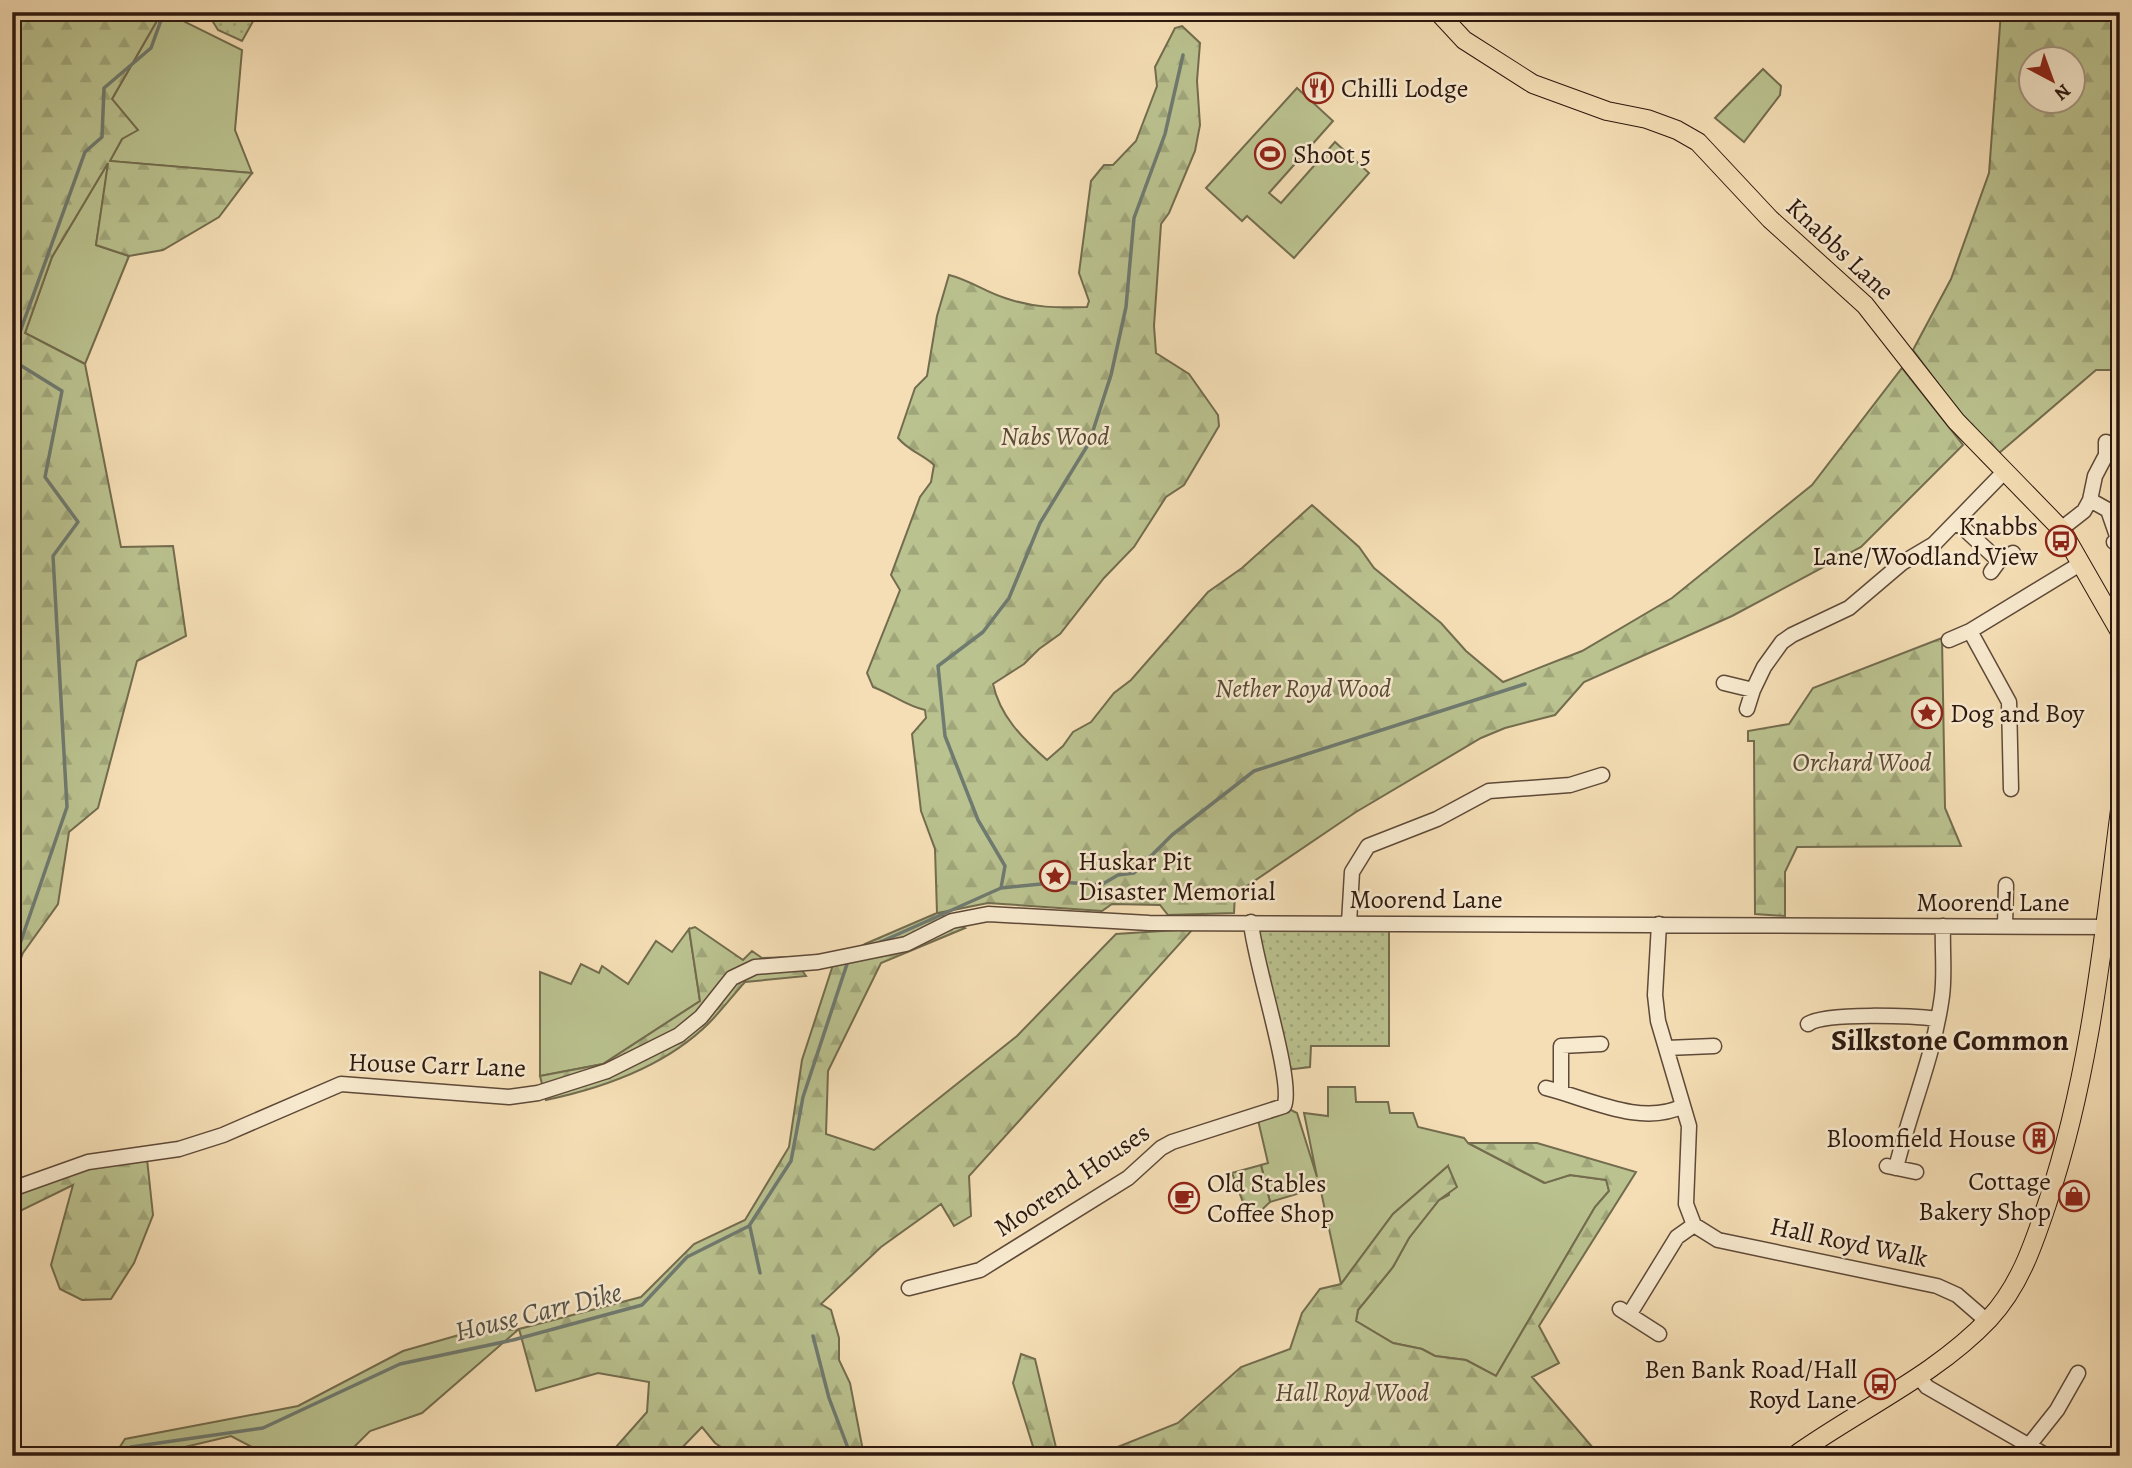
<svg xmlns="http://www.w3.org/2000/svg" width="2132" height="1468" font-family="Alegreya,serif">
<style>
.green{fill:#bac28f;stroke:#736c4e;stroke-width:2}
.forest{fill:url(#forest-firs);stroke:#736c4e;stroke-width:2;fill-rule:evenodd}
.garden{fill:url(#garden-dots);stroke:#736c4e;stroke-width:2}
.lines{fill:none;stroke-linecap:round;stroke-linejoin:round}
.stream{stroke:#6f7a70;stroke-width:3.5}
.minor-casing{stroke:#5e4938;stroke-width:17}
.major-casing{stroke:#2c170e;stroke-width:20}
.minor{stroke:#f8eacf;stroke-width:14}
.major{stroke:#f5deb5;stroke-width:18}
.labels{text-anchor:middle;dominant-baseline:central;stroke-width:5;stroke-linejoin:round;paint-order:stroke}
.poi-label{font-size:26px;fill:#2c170e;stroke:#f8eacf;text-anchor:start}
.street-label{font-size:26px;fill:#2c170e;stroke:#f8eacf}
.park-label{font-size:26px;font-style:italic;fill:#574a35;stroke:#f8eacf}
.water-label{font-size:28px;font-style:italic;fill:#535147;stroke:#f8eacf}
.quarter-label{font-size:30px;font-weight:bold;fill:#2c170e;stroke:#f8eacf}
</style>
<defs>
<pattern id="forest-firs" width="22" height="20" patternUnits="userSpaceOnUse" patternTransform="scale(1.75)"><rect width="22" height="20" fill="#bac28f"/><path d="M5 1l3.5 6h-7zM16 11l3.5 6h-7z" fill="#a0a67a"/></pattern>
<pattern id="garden-dots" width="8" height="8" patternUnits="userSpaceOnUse" patternTransform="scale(1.75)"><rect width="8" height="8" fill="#bac28f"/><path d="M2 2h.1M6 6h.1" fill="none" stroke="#a0a67a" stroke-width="1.8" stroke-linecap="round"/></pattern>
</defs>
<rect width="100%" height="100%" fill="#f5deb5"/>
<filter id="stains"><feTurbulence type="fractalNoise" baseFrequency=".00286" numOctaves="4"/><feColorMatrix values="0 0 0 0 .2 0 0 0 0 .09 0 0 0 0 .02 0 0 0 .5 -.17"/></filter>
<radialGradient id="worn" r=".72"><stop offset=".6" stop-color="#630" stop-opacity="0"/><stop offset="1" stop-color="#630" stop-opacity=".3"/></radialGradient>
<path class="green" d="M162,12H185V22L242,50L235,130L252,173L109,161L96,245L129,256L85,364L25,333L52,257L122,139L112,99Z
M1763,69L1781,86L1780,95L1744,142L1715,118Z
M1297,88L1333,121L1269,193L1281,203L1335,142L1369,173L1294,258L1247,216L1242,221L1206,188Z
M689,929L700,1001L603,1064L540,1076V972L571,984L581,964L599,973L602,966L628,984L656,941L672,952Z
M1328,1087H1355L1356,1102H1388L1390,1113H1413L1418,1127L1464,1138L1468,1143L1544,1183L1570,1175L1607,1180L1609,1191L1595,1207L1496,1376L1466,1360L1435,1356L1422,1349L1393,1343L1356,1321L1358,1310L1393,1267L1409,1238L1439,1200L1449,1195L1448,1166L1393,1214L1341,1284L1320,1187L1270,1202L1261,1165L1268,1163L1258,1120L1291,1110L1297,1113L1317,1177L1304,1113L1328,1116Z
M519,1329L422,1413L370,1431L345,1456H269L231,1436L147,1456H114L125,1439L298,1406L403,1351L459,1335Z"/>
<path class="forest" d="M12,12H162L112,99L138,130L122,139L110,161L252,173L219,217L163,250L129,256L96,245L108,163L52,257L25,333L85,364L121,547L173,546L186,636L137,661L98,808L69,832L58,904L23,953L12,982Z
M2001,12H2120V370H2096L1998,454L1973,431L1913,350L1951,279L1989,173ZM2030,60H2072V102H2030Z
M1182,26L1200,43L1197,81L1200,125L1195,151L1169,213L1161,224L1154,326L1156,353L1189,374L1218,415L1219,426L1184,485L1166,497L1134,547L1104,578L1060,634L1039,649L1024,664L993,684C1000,716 1022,738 1047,760L1063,746L1073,732L1091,722L1114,693L1131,680L1208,592L1242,568L1312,505L1359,547L1374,568L1441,623L1466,651L1503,682L1582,651L1672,598L1812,485L1902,368L1963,445L1861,547L1732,616L1584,682L1555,715L1505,728L1481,738L1356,812L1235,894L1234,913L1168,915L1160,905L1112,904L1102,911L988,903L938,913L965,928L881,963L828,1071L826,1134L874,1150L1017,1036L1116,934L1193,929L969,1176L971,1216L954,1226L941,1204L881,1247L821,1304L831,1310L839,1338V1360L850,1383L864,1456H735L715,1443L702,1427L674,1456H608L647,1412L649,1382L598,1373L536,1391L519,1329L641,1297L694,1244L745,1220L789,1147L802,1060L833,965L865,944L937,913L935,849L921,811L912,734L926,718L925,710C906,706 892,694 873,687L867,673L900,590L891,575L920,497L931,482L934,465C922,454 909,451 898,438L915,388L927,376L937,316L949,275C970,280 985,292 1005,298C1034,308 1057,308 1087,307L1089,301L1079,273L1091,181L1104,165H1113L1136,141L1157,86L1155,67L1175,28Z
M1942,638L1945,808L1961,846L1797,847L1785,872V916L1755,914L1754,741H1748V731L1789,724L1813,688Z
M695,927L743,960L752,951L762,958L792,957L806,976L745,982C733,995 722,1010 709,1023C667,1065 603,1088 546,1100L540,1076L603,1064L700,1001L689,929Z
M1468,1143H1537L1636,1172L1539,1326L1559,1363L1532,1377L1600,1456H1095L1178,1423L1241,1367L1290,1349L1302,1313L1320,1289L1341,1284L1393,1214L1448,1166L1457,1187L1439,1200L1409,1238L1393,1267L1358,1310L1356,1321L1393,1343L1422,1349L1435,1356L1466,1360L1496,1376L1595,1207L1609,1191L1606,1180L1570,1175L1545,1183Z
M147,1159L153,1215L134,1263L111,1299L82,1300L60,1289L51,1265L73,1185L12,1215V1194L35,1188L89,1166Z
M1261,1165L1270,1202L1250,1221L1232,1173Z
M1021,1354L1035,1359L1058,1456H1036L1013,1383Z"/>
<path class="garden" d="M207,12H250L256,16L242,41L218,30Z
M1389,930V1046H1311L1310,1067L1286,1070L1258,931Z"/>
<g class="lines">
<path class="stream" d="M12,354L85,152L102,137L104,88L151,48L164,12
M12,360L62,391L45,477L78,522L53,556L67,807L12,967
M1001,888L1005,866L978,820L945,736L938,666L983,632L1009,598L1040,523L1089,443L1111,375L1126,307L1134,218L1165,134L1183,55
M876,944L1001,888L1061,882L1101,885L1118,875L1134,873L1172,835L1254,771L1525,684
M750,1227L760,1273
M813,1336L829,1398L851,1456
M127,1456L131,1447L263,1428L400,1364L513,1340L642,1305L687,1257L749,1226L791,1161L803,1097L848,961"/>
<g class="minor-casing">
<path id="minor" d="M2090,500L2108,510L2118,539L2114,542
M1958,523L1999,561
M2061,529L2084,511L2090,500L2095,476L2106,455V442
M1991,572L1999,561L2013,553
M1970,631L2009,702L2011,789
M1949,640L1970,631L2080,564
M1724,683L1753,690L1764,667L1782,642L1792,635L1849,608L1902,563L1934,544L2004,472
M1747,709L1753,690
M1349,923L1352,872L1368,846L1437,819L1489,791L1570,785L1602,775
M1659,924L1655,995L1658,1021L1689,1126L1686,1204L1694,1225L1718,1240L1937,1286L1957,1295L1987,1321
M2005,926L2006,885
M1808,1024C1825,1012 1914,1016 1938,1019
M1667,1048L1714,1046
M1546,1088C1587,1098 1641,1127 1683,1106
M1561,1091V1046L1601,1044
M1887,1166L1916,1172
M1896,1168C1910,1110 1934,1056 1942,996C1945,973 1942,949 1943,926
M12,1189L88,1162L179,1149L223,1135L341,1084L509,1097L538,1093L607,1071L679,1035L701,1017L732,978L755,967L818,962L906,944L952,921L988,914L1149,923L2120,927
M909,1288L980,1270L1128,1178L1161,1148L1172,1142L1284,1106C1295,1083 1253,958 1251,922
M1620,1309L1659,1334
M1629,1315L1677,1237L1694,1225
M1918,1376L1927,1387L2047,1456
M2030,1444L2057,1410L2078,1373
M2116,1456L2120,1451"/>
</g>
<g class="major-casing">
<path id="major" d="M1438,12L1464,40L1533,84L1607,111L1647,119L1677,130L1698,142L1770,219L1865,305L1956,421L2061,529L2120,632
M1794,1456C1858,1410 1935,1376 1989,1319C2020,1286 2034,1243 2048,1201C2090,1075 2103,942 2120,810"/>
</g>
<use href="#minor" class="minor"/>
<use href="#major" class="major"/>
</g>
<defs>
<g id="restaurant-ring" transform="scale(1.575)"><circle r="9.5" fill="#f8eacf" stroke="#8f2418" stroke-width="1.5"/><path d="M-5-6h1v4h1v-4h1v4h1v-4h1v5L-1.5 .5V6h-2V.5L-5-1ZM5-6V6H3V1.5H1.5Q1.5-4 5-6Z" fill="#8f2418"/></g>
<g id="stadium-ring" transform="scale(1.575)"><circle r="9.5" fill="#f8eacf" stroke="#8f2418" stroke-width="1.5"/><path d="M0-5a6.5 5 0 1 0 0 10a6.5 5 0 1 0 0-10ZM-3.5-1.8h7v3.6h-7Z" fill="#8f2418"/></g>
<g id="bus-ring" transform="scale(1.575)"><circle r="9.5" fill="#f8eacf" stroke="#8f2418" stroke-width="1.5"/><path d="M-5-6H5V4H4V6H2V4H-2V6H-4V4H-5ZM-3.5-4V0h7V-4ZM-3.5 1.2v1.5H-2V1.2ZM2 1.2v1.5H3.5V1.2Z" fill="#8f2418"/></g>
<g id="sight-ring" transform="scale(1.575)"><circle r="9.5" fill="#f8eacf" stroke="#8f2418" stroke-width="1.5"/><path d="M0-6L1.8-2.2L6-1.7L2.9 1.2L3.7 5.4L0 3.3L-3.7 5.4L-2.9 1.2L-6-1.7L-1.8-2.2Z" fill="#8f2418"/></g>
<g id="building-ring" transform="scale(1.575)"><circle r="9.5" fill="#f8eacf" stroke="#8f2418" stroke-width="1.5"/><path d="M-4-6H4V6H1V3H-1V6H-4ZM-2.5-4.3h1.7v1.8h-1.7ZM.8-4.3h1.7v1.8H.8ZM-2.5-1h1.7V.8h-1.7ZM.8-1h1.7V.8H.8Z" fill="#8f2418"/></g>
<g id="shop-ring" transform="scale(1.575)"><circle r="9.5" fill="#f8eacf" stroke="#8f2418" stroke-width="1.5"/><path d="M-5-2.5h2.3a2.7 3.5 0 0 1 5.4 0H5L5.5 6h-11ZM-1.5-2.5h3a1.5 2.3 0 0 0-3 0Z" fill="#8f2418"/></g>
<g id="cafe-ring" transform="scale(1.575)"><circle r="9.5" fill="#f8eacf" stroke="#8f2418" stroke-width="1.5"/><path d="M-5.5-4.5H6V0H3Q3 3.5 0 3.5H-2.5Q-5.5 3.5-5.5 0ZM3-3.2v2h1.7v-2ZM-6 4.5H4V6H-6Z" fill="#8f2418"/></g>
</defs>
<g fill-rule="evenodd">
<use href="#restaurant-ring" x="1318" y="88"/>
<use href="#stadium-ring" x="1270" y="154"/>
<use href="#bus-ring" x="2061" y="541"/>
<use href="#sight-ring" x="1927" y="713"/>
<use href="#sight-ring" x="1055" y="876"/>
<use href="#building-ring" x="2039" y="1138"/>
<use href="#shop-ring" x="2074" y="1196"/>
<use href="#cafe-ring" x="1184" y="1198"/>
<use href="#bus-ring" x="1880" y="1384"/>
</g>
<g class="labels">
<g class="poi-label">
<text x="1341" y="88">Chilli Lodge</text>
<text x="1293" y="154">Shoot 5</text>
<text x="2038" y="526" text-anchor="end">Knabbs<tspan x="2038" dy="30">Lane/Woodland View</tspan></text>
<text x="1950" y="713">Dog and Boy</text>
<text x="1078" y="861">Huskar Pit<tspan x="1078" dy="30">Disaster Memorial</tspan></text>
<text x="2016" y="1138" text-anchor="end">Bloomfield House</text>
<text x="2051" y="1181" text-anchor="end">Cottage<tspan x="2051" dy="30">Bakery Shop</tspan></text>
<text x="1207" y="1183">Old Stables<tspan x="1207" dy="30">Coffee Shop</tspan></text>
<text x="1857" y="1369" text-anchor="end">Ben Bank Road/Hall<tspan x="1857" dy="30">Royd Lane</tspan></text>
</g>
<g class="street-label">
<text transform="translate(1840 249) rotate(43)">Knabbs Lane</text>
<text x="1426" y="899">Moorend Lane</text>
<text x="1993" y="902">Moorend Lane</text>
<text transform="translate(437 1065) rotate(2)">House Carr Lane</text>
<text transform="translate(1072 1180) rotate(-34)">Moorend Houses</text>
<text transform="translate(1849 1242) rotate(12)">Hall Royd Walk</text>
</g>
<g class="park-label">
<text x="1055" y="436">Nabs Wood</text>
<text x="1303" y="688">Nether Royd Wood</text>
<text x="1862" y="762">Orchard Wood</text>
<text x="1352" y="1392">Hall Royd Wood</text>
</g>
<g class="water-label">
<text transform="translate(538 1312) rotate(-14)">House Carr Dike</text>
</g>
<g class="quarter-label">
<text x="1950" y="1040">Silkstone Common</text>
</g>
</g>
<rect width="2132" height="1468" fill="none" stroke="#f5deb5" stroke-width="42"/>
<rect x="14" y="14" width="2104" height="1440" fill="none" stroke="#2c170e" stroke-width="3.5"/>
<rect x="21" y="21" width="2090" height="1426" fill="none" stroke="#2c170e" stroke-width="2"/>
<g transform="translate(2052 80) rotate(139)"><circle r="33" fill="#f8eacf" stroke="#a69682" stroke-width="2"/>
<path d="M0-5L12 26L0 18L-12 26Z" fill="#8f2418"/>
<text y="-10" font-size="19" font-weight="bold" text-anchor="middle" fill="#2c170e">N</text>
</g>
<rect width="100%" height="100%" filter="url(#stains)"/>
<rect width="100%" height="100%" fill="url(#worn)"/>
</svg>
